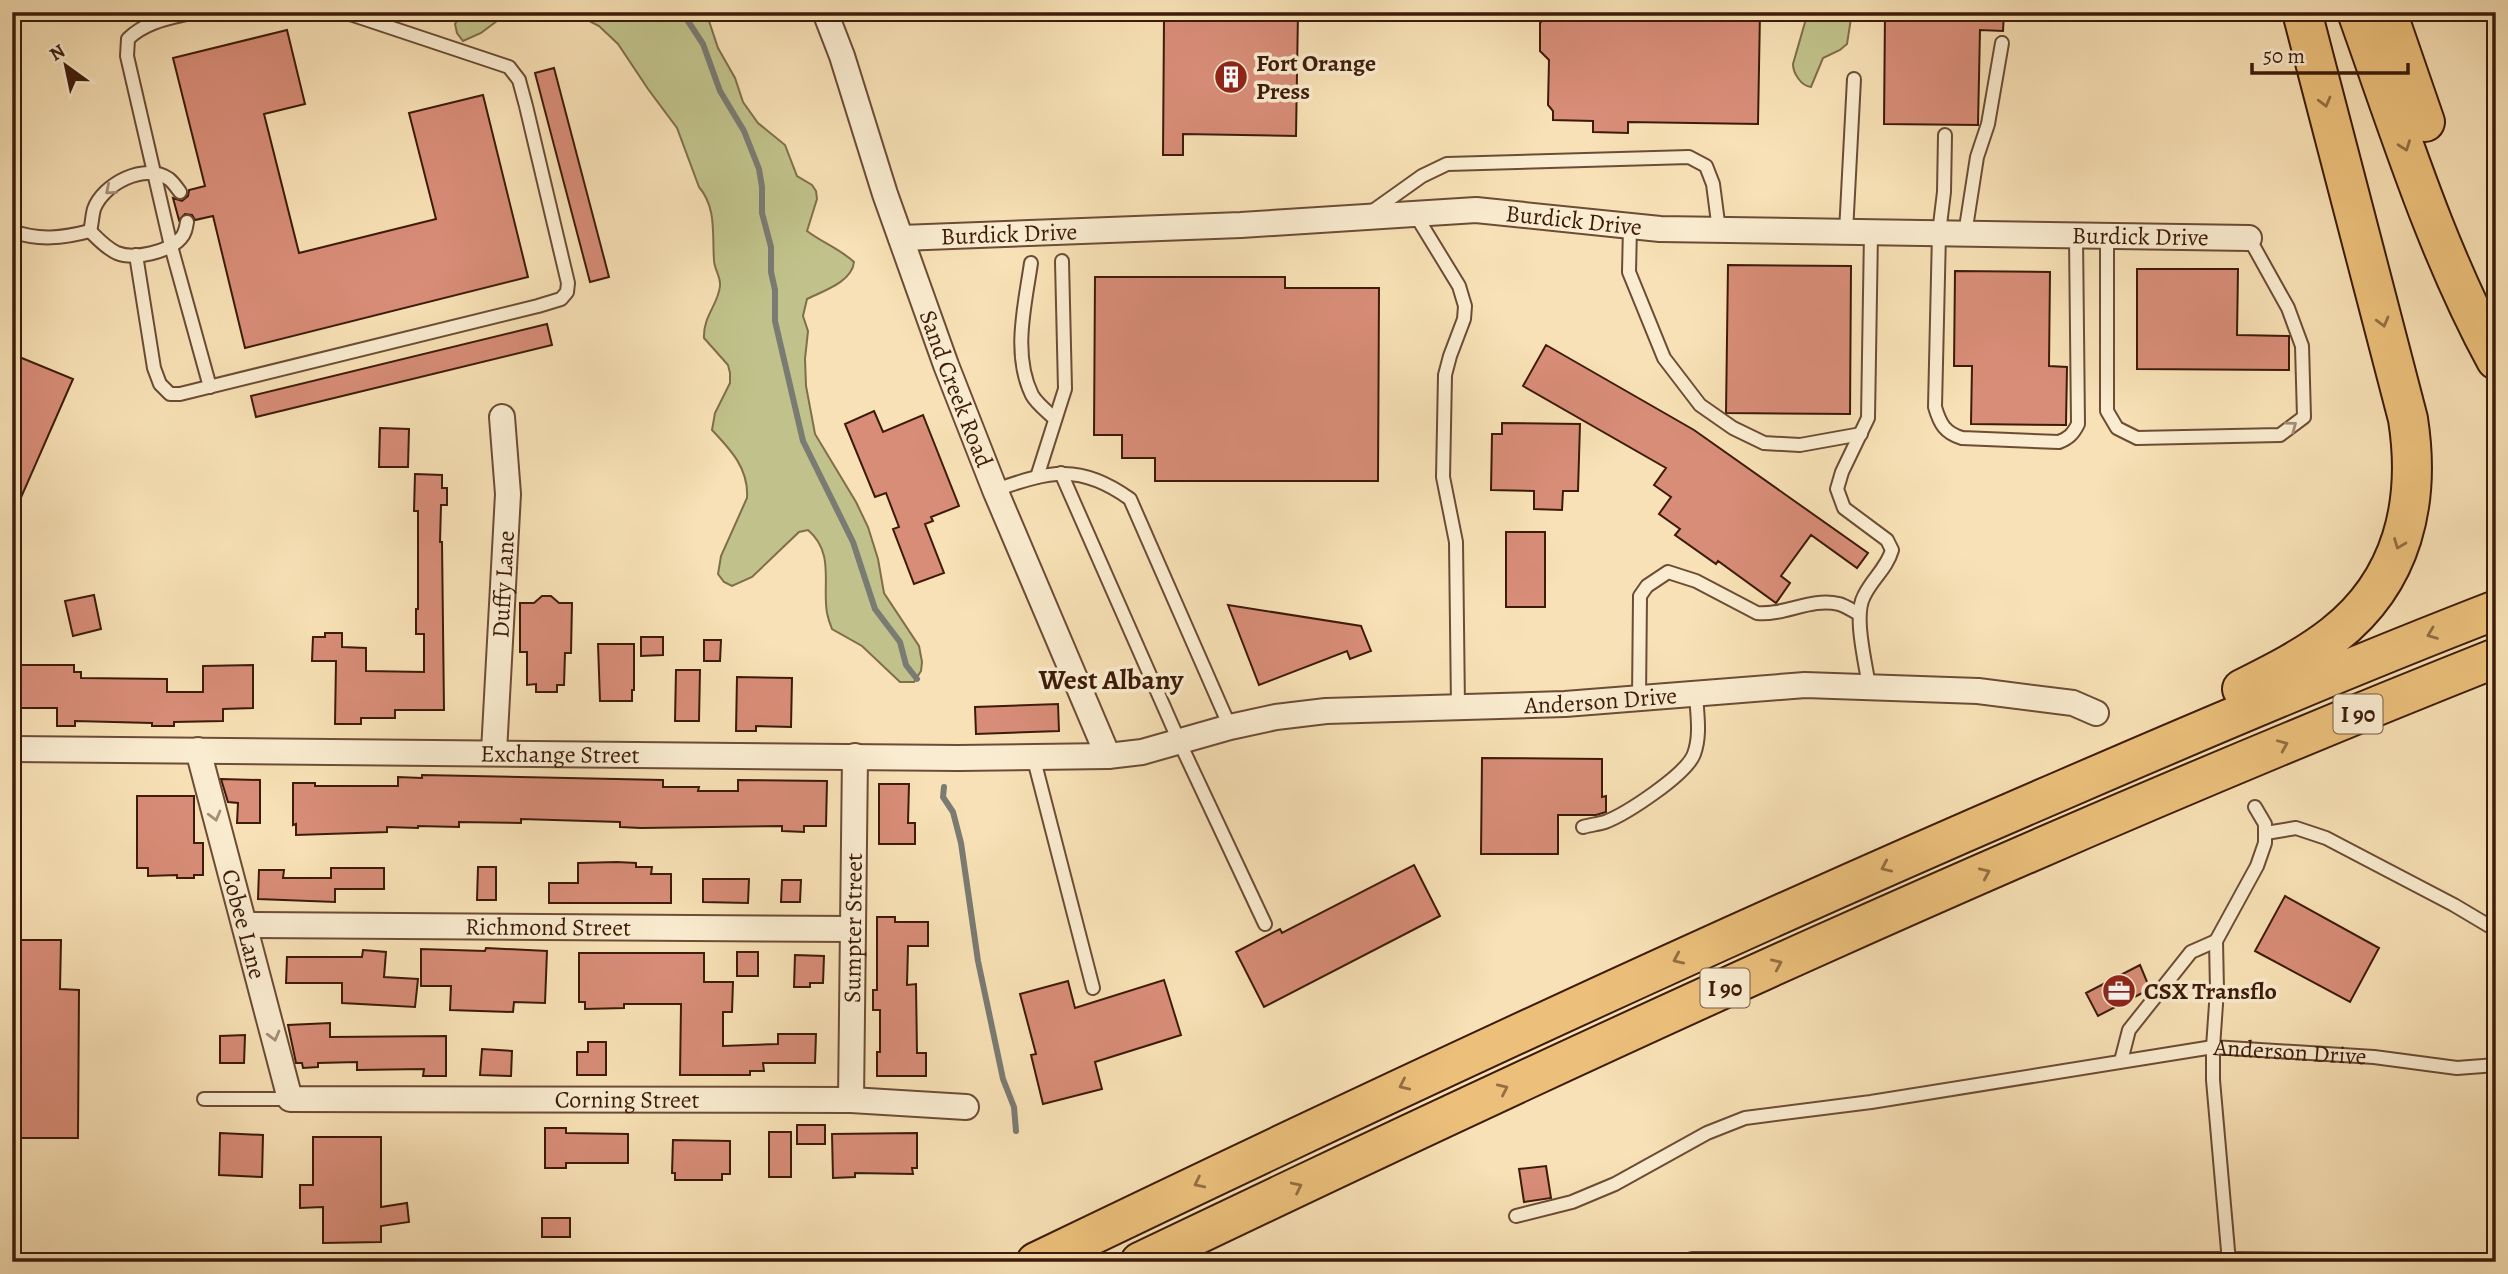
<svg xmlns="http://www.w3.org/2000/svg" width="2508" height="1274" font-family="Alegreya,serif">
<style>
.green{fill:#c1c28b;stroke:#7f6e4a;stroke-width:2}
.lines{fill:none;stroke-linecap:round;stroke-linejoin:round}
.stream{stroke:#7a7b73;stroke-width:6}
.building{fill:#d88d78;stroke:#3d1b0a;stroke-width:2}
.lane-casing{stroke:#6c4c35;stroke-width:16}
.street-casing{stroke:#6c4c35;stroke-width:28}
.highway-casing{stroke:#3d1b0a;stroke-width:42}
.lane{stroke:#faecd0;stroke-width:12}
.street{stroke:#faecd0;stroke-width:24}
.highway{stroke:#ecc07b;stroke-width:38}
.oneway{stroke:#946e42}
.oneway2{stroke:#a58e77}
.labels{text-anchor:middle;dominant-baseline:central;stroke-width:7;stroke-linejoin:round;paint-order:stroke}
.shield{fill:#faecd0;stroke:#765a45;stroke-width:2}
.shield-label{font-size:23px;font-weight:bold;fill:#3d1b0a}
.poi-label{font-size:24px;font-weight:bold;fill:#3d1b0a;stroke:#faecd0;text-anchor:start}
.street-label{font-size:24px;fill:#3d1b0a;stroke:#faecd0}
.quarter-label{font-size:28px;font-weight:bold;fill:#3d1b0a;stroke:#faecd0}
</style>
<rect width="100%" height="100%" fill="#f8e1b6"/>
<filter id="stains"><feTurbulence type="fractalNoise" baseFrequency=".00286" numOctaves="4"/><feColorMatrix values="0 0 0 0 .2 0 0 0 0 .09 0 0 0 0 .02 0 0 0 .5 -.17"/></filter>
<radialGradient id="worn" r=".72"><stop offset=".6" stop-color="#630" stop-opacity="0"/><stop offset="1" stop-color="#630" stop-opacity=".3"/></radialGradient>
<path class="green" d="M463,12H509L481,33L463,41L457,33L455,24Z
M572,12H706L718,48L735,78L743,102L758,123L785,145L797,176L812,185L816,191L817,199L807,231C823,243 840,249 854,262C852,282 823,291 807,299L803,316L808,331L805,359L806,386L815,434L856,502L868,527L878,559L884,593L919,646L922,662L921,671L914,682H900L862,646L832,629C830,624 828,618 827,613C822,584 835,553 808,530L799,532L752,577L732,586L724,582L718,574L721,556L747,498C749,469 731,450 712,430L715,413L730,383V373L728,365L704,338C703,316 718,305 720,286C721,277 714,269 714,260C712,235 717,208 699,187L677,128L648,89L618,44L599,26Z
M1808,12H1852L1847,44L1840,50L1823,58L1811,87C1801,86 1793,73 1793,64Z"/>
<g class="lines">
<path class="stream" d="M682,12L703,44L720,91L744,131L759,169L762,187V213L771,247V272L775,290V321L803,441L853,542L875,609L900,642L906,665L917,679
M944,787L943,797L953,812L961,843L978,961L1003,1079L1014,1107L1016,1131"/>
</g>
<path class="building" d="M1202,12H1298L1296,136L1183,134V155H1163L1164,19H1202Z
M1550,12H1760L1758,124L1628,122V133L1593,132V121L1553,120V111L1548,105L1549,60L1540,51V23Z
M1885,12H2004L2003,31L1980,30L1978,125L1884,124Z
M287,30L305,104L264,114L299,253L436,219L409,113L483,95L528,277L245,348L213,216L195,220L192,215L185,214L179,220L173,198L182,201L188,196L189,190L205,186L173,58Z
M554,68L609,277L590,282L535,73Z
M1728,265L1851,266L1850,414L1726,413Z
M2137,269H2238L2237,335L2289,336V370L2137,369Z
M1955,271L2050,272L2049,366L2067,367L2066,425L1971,424L1972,366H1954Z
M1095,277H1285V288H1379L1378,481H1155V458H1122V435H1094Z
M547,324L552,345L256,417L251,396Z
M1546,345L1694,430L1868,553L1857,568L1811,535L1781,576L1790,583L1776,603L1718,561L1716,564L1675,535L1680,529L1659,514L1671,497L1654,485L1666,468L1523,386Z
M12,354L73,379L12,518Z
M874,411L883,432L923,415L959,506L931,517L933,521L925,524L944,573L914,584L893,529L899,527L886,493L875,497L845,424Z
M1502,423L1580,424L1578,491H1563L1562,510L1534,509V491L1491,490L1492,434H1502Z
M380,428L409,429L408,467H379Z
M415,474L442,475V488H447V505H441L440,542H442L444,710H395V718H361V724H335L336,661H312L313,637H325V633H342V647L366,648V671L424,672V634H416V609H418V511H414Z
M1506,532H1545V607H1506Z
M94,595L101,629L73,636L65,601Z
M542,596H551L559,603H572L571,653H565L564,685H557V692H536V684L527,685V652H520V603H534Z
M1228,605L1361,626L1371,651L1350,659L1347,651L1259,685Z
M641,637H663V655L641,656Z
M704,640H721L720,661H704Z
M598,644H634V690H632V701H600Z
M12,665H74V672H81V678L167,679V692H203V666L253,665V708L223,709V721L174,722V726H152V723L75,721V726H57V708H13Z
M676,670H700L699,721H675Z
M737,677L792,678L791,727L756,726V731H736Z
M1058,704L1059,731L976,734L975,707Z
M1482,758L1602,759V797L1606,796V812L1596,815H1558V854H1481Z
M422,775L663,780V787H699L698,791H738V780L827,781L826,826H804V832L782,831V826L641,828L620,827V822L521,819V823L459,822V827L418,826V828L387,827V832L296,835V824L293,825V783H315V786H398V777L422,778Z
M221,779L260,780V823H237L238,803L228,802Z
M879,784H909L908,823H915V844H879Z
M137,796H194V843H203V875H194V878H177V875L148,876V868H137Z
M617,862L636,863V867H652L651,874H671V903H549V883H578V863Z
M1414,865L1440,916L1264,1007L1236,952L1280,929L1282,933Z
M478,867H496V900H477Z
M331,868H384V889H335V902L258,899L259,870H284L283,878H331Z
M703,879H749L748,903L703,902Z
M782,880H801L800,902H781Z
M2285,896L2379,948L2350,1002L2255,951Z
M877,917H895V922H928V946H908L907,985L916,984L917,1053H926V1076H877V1052H880V1010H873V990H877Z
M21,940H61L60,989L79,990L78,1138H12V1025H21Z
M486,948L547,951L545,1003L514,1002L513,1012L450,1010L451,986H421V949L485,951Z
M363,950L386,952L384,977L418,979L415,1007L342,1003V983H286L287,957H362Z
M737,952H758V976H737Z
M579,953H704V982H733L732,1012H723V1046L778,1044V1034H816L815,1063H763L764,1071H750V1075H680L681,1004H624V1008L585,1009V1002H579Z
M795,955L824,956L823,983H810V987H794Z
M2140,965L2150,989L2098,1016L2086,993Z
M1164,980L1181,1035L1095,1062L1102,1089L1043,1104L1031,1055L1036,1054L1020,994L1068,981L1075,1008Z
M330,1023V1037L446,1036V1076H423L424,1069L357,1070V1062L318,1063V1067L303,1068L302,1063H296L288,1025Z
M245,1035L244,1063H220V1036Z
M588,1042H606V1075H577V1052H588Z
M482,1049L512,1051L511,1076L480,1075Z
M797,1125H825V1144H797Z
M545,1128H566V1133L628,1134V1163H566V1168H545Z
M769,1132H791V1177H769Z
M220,1133L263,1135L262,1177L219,1175Z
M917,1133V1168H912L913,1174L855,1173V1177L833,1178L832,1134Z
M313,1137H381V1207L407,1203L409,1222L381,1226V1242L323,1243V1207L300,1208V1185H313Z
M673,1140L730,1141V1174H722V1180H675V1173H672Z
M1546,1166L1551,1198L1524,1202L1519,1169Z
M542,1218H570V1237H542Z"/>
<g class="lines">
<g class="lane-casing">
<g id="lane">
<path d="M195,12C171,18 146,21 128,39L127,56L171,246L210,387"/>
<path d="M1945,135L1944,192L1939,233L1935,407C1940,424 1945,433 1962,438L2059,442C2069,438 2073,434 2078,424L2076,236"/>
<path d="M1370,213L1422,176L1447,164L1689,157L1706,166L1713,184L1719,230"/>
<path d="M1415,214L1459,286L1465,306L1464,319L1450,356L1445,375L1443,477L1456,542L1458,707"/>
<path d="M1630,227L1629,272L1664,358L1700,405L1733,428L1764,443L1800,445L1861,434"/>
<path d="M12,231C39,241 63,238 90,231"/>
<path d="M90,231C92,224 92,216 94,209C103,184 145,162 169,179C173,182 177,188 180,192"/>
<path d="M90,231C98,239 106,248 117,253C134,260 169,252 181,238C185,234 186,228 187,222"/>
<path d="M1846,232L1854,79"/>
<path d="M1965,234L1977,157L1988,124L2002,43"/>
<path d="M2107,236V411L2117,428L2137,438L2280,435L2304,417L2302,346L2288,308L2249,238"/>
<path d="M136,255L154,368L160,384L170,394H180L538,306L561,299L567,292L568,283L526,106L519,80L509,67L344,12"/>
<path d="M1031,263C1025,305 1012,354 1032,395C1037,404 1048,412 1055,419"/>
<path d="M1061,473L1179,741L1265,924"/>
<path d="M1037,477L1065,389L1062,261"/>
<path d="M995,490C1050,471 1080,463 1130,499L1230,727"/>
<path d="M1869,687C1866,664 1853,616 1864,596C1872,579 1887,568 1892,550L1887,540L1844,508L1837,489L1842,472L1868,418L1871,232"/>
<path d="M1639,698L1640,596L1647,586L1668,572L1696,581L1757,613C1784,616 1811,597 1839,604C1846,606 1853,611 1859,614"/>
<path d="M1033,756L1093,988"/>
<path id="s1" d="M2255,807L2265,824V843L2257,866L2216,941L2217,990L2213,1047L2374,1057L2457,1068L2496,1065"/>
<path d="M1583,827C1590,825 1598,824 1605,822C1626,814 1686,775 1694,754C1701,735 1697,714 1696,694"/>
<path d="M2266,833L2296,828L2326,838L2454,905L2496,930"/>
<path d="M2121,1061L2129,1030L2191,952L2216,941"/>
<path d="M204,1099H290"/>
<path d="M1516,1216L1572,1202L1615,1184L1707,1133L1745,1118L1871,1102L2213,1047V1080L2229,1262"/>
<path d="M1692,1259H2228L2496,1261"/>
</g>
</g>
<g class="street-casing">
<g id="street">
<path id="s2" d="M825,12L842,56L885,194L946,365L995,490L1108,756"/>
<path id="s3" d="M901,238L1241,225L1476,210L1660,229L2249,238"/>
<path id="s4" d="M12,749L958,758L1108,756L1142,752L1230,727L1276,717L1326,711L1565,704L1805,685L1978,691L2073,703L2096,713"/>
<path id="s5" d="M198,750L290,1099L851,1100L966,1107"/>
<path id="s6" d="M494,752L508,494L502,417"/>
<path id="s7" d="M245,925L852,929"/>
<path id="s8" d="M851,1100L855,756"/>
</g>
</g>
<g class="highway-casing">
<path id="highway" d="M2357,12C2399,129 2436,250 2496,360
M2387,12L2425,122
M2242,689C2274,673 2306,657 2334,635C2403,581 2421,502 2408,419L2302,12
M1036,1262C1376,1098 1718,938 2065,789C2208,727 2351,666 2496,610
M1140,1262C1586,1048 2036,841 2496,658"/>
</g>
<use href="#lane" class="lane"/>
<use href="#street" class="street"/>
<use href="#highway" class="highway"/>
</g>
<defs><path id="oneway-chevron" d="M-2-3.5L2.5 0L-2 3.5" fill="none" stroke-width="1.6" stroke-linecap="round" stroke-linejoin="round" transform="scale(1.75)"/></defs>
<g class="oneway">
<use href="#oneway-chevron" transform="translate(2325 102) rotate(75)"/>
<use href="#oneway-chevron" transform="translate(2405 146) rotate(70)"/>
<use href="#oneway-chevron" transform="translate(2383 322) rotate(75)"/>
<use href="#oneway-chevron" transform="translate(2399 544) rotate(111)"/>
<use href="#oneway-chevron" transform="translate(2432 634) rotate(159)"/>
<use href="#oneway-chevron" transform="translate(2283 745) rotate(-23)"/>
<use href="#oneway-chevron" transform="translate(1886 867) rotate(156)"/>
<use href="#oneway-chevron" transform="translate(1985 873) rotate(-24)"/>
<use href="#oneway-chevron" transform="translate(1678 959) rotate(156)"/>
<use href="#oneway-chevron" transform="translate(1777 964) rotate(-24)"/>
<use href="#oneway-chevron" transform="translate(1404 1085) rotate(155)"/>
<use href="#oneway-chevron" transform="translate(1503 1089) rotate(-25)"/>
<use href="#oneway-chevron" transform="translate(1199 1183) rotate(154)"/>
<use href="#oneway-chevron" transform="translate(1297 1187) rotate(-26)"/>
</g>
<g class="oneway2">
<use href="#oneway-chevron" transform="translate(110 190) rotate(139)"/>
<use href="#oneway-chevron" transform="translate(2292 426) rotate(-37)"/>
<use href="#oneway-chevron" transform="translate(215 816) rotate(75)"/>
<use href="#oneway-chevron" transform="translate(274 1036) rotate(75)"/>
</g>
<defs>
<g id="building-disc" transform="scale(1.75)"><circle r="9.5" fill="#8f2418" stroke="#faecd0"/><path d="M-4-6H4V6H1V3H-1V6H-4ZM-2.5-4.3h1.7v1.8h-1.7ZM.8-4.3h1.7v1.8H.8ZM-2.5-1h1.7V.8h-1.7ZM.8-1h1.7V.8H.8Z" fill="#fff"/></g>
<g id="office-disc" transform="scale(1.75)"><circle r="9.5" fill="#8f2418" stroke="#faecd0"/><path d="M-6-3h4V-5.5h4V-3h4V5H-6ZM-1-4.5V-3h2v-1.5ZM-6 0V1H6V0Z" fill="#fff"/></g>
</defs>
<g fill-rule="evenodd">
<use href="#building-disc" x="1231" y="77"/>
<use href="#office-disc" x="2119" y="991"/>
</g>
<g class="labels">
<g class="shield">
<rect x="2333.5" y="694.5" width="49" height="39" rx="5"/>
<rect x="1700.5" y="968.5" width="49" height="39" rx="5"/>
</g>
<g class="shield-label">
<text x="2358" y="714">I 90</text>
<text x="1725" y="988">I 90</text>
</g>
<g class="poi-label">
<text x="1256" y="63">Fort Orange<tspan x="1256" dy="28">Press</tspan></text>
<text x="2144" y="991">CSX Transflo</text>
</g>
<g class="street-label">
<text stroke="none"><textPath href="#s3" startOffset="674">Burdick Drive</textPath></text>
<text stroke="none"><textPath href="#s3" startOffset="108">Burdick Drive</textPath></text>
<text stroke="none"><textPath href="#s3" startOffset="1241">Burdick Drive</textPath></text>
<text stroke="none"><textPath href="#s2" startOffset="399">Sand Creek Road</textPath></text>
<text stroke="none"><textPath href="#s6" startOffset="168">Duffy Lane</textPath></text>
<text stroke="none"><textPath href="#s4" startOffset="1594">Anderson Drive</textPath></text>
<text stroke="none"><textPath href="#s4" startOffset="548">Exchange Street</textPath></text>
<text stroke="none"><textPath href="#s5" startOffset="180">Cobee Lane</textPath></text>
<text stroke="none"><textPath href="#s7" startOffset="303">Richmond Street</textPath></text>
<text stroke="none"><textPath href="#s8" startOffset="172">Sumpter Street</textPath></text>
<text stroke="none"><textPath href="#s1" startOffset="332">Anderson Drive</textPath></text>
<text stroke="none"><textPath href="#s5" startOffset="698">Corning Street</textPath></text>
</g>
<g class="quarter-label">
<text x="1111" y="680">West Albany</text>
</g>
</g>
<rect width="2508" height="1274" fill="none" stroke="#f8e1b6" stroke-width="42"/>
<rect x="14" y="14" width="2480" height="1246" fill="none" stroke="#3d1b0a" stroke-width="3.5"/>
<rect x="21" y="21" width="2466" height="1232" fill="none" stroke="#3d1b0a" stroke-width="2"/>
<g transform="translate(66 66) rotate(327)" stroke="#faecd0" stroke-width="5" paint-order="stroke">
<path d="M0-5L12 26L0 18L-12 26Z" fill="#3d1b0a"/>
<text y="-10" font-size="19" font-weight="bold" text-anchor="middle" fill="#3d1b0a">N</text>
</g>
<path d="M2252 63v10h156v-10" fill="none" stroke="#3d1b0a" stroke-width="3.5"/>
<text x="2263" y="63" font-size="21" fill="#3d1b0a" stroke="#faecd0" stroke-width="5" paint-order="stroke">50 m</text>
<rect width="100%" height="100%" filter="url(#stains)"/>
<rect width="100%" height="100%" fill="url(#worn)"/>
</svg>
